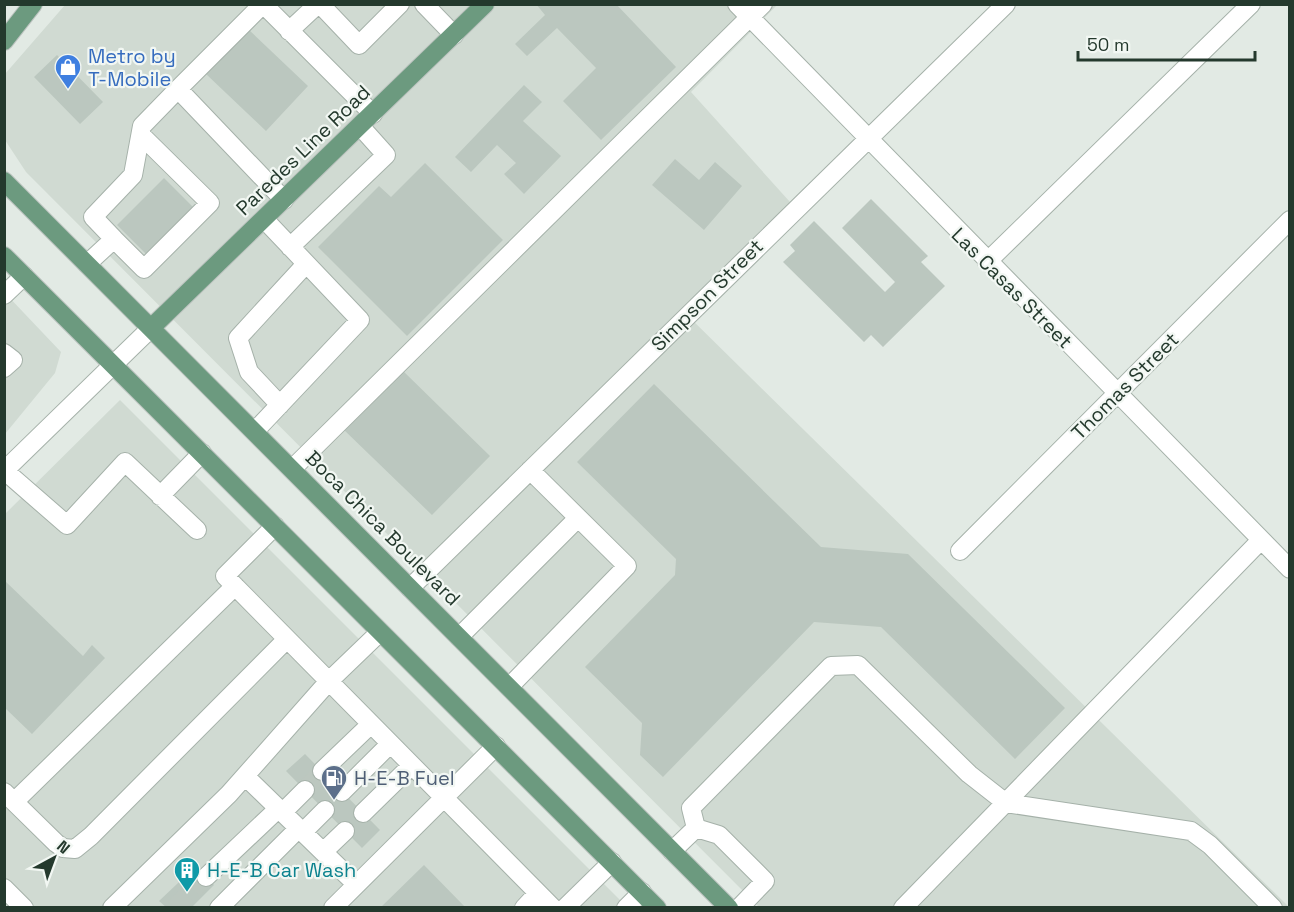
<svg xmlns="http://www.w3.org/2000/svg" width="1294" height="912" font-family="'Space Grotesk',sans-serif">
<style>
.built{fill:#d0dad2}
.building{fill:#bbc7bf}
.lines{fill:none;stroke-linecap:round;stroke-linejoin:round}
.minor-tunnel{stroke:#bcc7bf;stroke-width:18;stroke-dasharray:18 9;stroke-linecap:butt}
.minor-casing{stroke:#a5b1a9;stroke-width:20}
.major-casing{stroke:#bdc4c0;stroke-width:20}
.minor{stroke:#fff;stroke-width:18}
.major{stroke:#6c9a7f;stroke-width:18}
.labels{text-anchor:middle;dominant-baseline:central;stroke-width:4.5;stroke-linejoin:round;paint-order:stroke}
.shop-label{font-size:20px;fill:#366cbe;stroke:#f2f7f3;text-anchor:start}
.street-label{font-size:20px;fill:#24392d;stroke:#f2f7f3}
.service-label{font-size:20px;fill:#4e5e75;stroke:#f2f7f3;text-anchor:start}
.culture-label{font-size:20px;fill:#0d838f;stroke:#f2f7f3;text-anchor:start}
</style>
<rect width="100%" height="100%" fill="#e2eae4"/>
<path class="built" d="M65,5H777L691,92L790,202L683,311L1289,907H759L26,172L5,140V74Z
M5,293L61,352L55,373L5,434Z
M120,400L627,907L5,908V514Z"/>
<path class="building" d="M536,4H616L676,67L601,140L563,101L596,68L557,28L527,56L515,44L545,15Z
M248,29L308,86L266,131L206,74Z
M57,55L103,102L80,124L34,77Z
M524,85L542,102L523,121L561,156L524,194L504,174L516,163L497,145L471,172L455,157Z
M675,159L699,180L715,162L742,186L704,230L652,185Z
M425,163L503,240L407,336L318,247L379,186L391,197Z
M164,178L194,208L147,255L117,225Z
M871,199L928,256L921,262L945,286L883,347L871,335L864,342L783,262L795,251L790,245L814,221L885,292L895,282L842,228Z
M401,369L490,456L432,515L343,429Z
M654,384L821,547L908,554L1065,708L1015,759L881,627L814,622L663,777L640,755L642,723L585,667L675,575L676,559L577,462Z
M4,580L83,656L92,645L105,658L32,734L4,707Z
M305,754L380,830L362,848L286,771Z
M424,865L466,908H380Z
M196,866L214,885L191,908H167L159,901Z"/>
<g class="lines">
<path class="minor-tunnel" d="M305,790L322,771
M174,908L206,877"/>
<g class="minor-casing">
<path id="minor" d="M263,4L178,89L284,200
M263,4L373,114
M320,4L359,45L400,4
M424,4L454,35
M737,4L1290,569
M289,31L318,4
M114,239L144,269L210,203L141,135
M290,247L386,155L360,126
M987,262L1251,4
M87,264L114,239L93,217L133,175L142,126L178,89
M4,295L24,276
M4,353L13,360L4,368
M280,405L249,372L238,338L306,264
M255,431L360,320L264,219
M292,469L763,4
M4,471L151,328
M5,471L67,525L125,462L197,530
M160,496L202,453
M275,526L225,576L553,908
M960,551L1290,220
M410,588L1006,4
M459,637L578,518
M509,687L627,566L530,470
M322,771L370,725
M245,776L356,884
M4,792L56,843L63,848L75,849L91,836L287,639
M342,792L390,744
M14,802L235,586
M283,812L305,790
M363,813L411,766
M696,828L719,835L765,881L739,908
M303,832L325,810
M672,851L696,828L691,808L831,666L858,665L969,774L1006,803L1191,831L1210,845L1273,908
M323,852L345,831
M206,877L279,808
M4,888L24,908
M112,908L229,794L329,681L380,632
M219,908L299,828
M333,908L496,746
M524,908L538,893
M565,908L612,862
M626,908L642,892
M903,908L1261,540"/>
</g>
<g class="major-casing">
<path id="major" d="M4,41L33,4
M4,181L729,908
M4,256L657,908
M151,328L485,4"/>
</g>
<use href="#minor" class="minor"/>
<use href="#major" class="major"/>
</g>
<defs>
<g id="shop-pin" transform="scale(1.35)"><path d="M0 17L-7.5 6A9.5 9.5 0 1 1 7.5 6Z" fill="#3f7fe0" stroke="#f2f7f3"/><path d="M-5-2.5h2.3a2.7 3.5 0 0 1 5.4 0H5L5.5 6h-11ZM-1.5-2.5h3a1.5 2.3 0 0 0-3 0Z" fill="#fff"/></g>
<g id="fuel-pin" transform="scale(1.35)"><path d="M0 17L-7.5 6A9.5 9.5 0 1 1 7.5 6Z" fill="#5c6f8a" stroke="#f2f7f3"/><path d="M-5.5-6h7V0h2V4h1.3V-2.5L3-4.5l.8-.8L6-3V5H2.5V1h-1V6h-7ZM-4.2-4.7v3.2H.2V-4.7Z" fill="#fff"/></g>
<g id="building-pin" transform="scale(1.35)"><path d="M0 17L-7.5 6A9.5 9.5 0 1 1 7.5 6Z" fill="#0f9aa8" stroke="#f2f7f3"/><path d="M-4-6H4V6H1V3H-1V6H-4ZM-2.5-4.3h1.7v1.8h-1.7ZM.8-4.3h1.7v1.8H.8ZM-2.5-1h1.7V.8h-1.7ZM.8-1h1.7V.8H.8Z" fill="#fff"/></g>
</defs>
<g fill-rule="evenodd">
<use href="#shop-pin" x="68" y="67"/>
<use href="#fuel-pin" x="334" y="778"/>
<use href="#building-pin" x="187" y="870"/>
</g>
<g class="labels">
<g class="shop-label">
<text x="88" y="56">Metro by<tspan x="88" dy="23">T-Mobile</tspan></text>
</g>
<g class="street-label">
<text transform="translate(303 150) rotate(-44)">Paredes Line Road</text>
<text transform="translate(1012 288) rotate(45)">Las Casas Street</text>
<text transform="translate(707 295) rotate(-45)">Simpson Street</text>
<text transform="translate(1125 386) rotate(-45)">Thomas Street</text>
<text transform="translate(383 528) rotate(45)">Boca Chica Boulevard</text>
</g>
<g class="service-label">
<text x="354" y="778">H-E-B Fuel</text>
</g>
<g class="culture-label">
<text x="207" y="870">H-E-B Car Wash</text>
</g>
</g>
<rect width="1294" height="912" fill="none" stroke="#24392d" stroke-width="12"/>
<g transform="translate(54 858) rotate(41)" stroke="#f2f7f3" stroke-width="4.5" paint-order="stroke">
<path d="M0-4.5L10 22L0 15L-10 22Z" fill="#24392d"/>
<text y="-9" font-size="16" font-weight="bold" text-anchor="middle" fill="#24392d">N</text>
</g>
<path d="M1078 51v9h177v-9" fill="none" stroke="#24392d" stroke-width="3"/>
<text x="1087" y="51" font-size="18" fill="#24392d" stroke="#f2f7f3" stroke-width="4.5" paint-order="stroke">50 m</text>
</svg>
